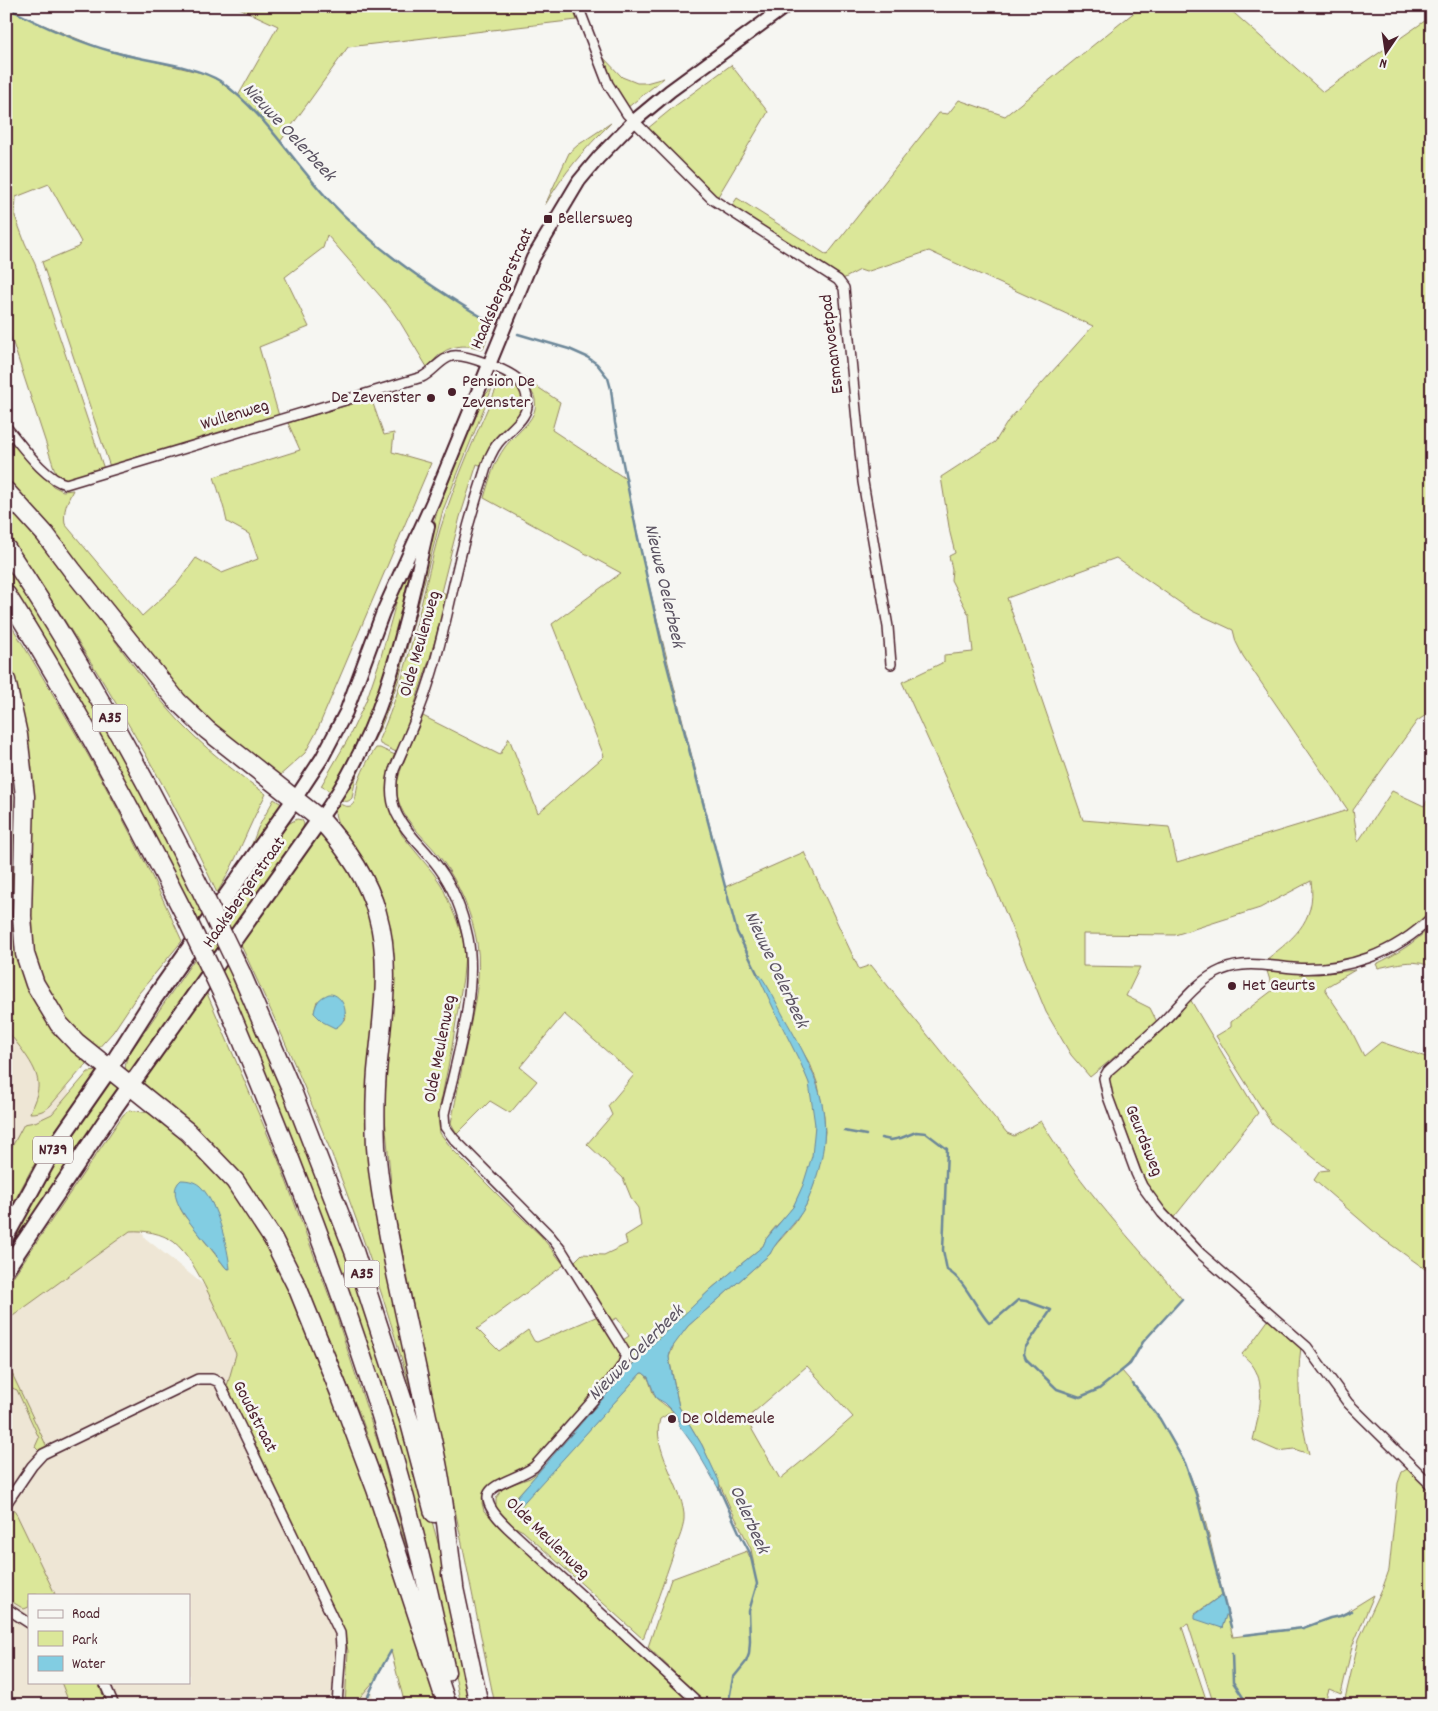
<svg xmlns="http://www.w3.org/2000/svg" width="1438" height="1711" font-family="Dekko,sans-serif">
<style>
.built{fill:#eee6d5;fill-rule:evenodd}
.green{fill:#dbe799;stroke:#928362;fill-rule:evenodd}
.water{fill:#82cde2;stroke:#6c8799}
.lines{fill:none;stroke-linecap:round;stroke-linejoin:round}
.stream{stroke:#6c8799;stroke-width:2.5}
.minor-casing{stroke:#4a1f2b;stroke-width:12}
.secondary-casing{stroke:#4a1f2b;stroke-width:16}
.primary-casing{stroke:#4a1f2b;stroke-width:19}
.motorway-casing{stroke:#4a1f2b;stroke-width:21}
.minor{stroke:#f6f6f2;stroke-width:9}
.secondary{stroke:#f6f6f2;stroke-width:12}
.primary{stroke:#f6f6f2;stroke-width:15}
.motorway{stroke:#f6f6f2;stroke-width:18}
.motorway-bridge-casing{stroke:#4a1f2b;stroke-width:21;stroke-linecap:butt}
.motorway-bridge{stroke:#f6f6f2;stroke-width:18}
.poi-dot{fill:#4a1f2b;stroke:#f6f6f2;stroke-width:2}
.labels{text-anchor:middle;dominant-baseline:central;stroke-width:5;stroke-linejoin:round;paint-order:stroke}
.shield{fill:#f6f6f2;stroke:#7e6067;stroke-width:1}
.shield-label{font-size:16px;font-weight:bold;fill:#4a1f2b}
.poi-label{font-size:18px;fill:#4a1f2b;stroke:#f6f6f2;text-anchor:start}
.street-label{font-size:18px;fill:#4a1f2b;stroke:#f6f6f2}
.water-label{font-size:19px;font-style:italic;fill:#5b5362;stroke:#f6f6f2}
</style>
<rect width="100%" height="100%" fill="#f6f6f2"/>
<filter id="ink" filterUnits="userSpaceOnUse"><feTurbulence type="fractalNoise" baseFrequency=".02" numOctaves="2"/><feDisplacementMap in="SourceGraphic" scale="10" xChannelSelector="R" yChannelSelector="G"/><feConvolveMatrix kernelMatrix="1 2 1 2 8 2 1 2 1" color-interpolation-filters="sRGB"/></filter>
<g filter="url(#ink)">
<path class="built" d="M6,963L17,991L145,1238L279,1345L320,1492L375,1705H6ZM29,1595H189V1682H29Z"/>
<path class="green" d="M235,6H572L577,20L348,47L280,142C300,167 320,192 343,214C384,255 442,294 492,323L483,349C469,345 454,344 442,353C436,357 432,363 427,367L400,322L388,305L327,235L323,248L285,277L309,327L259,347L279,416L110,467L42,262L78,247L81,242L49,184L16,197L15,216L25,243L35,264L104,469L68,480L57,477L9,331L6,332V7L29,19L100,48L206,74L218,80L238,96L278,26Z
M1142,6H1226L1323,92L1432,16V711L1417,721L1353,810L1358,842L1392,791L1424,806L1432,793V915L1422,925L1379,951L1329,965L1262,963C1291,940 1317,923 1311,881L1260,908L1175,935L1083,934V966L1140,967L1126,996L1150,1008L1157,1022L1090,1077L1071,1055L1046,1012L995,887L902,682L944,662V655L973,652L969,615L951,580L952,569L949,556L955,553L950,533L941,477L995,442L1008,421L1093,326L929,251L866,272L860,270L843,279L731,207L737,198L827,255L939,113L948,114L959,100L1005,116ZM1116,558L1192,611L1233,630L1236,642L1243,656L1348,810L1177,862L1169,827L1083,820L1007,598Z
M601,55L622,77L637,83H646L664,78L627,108L612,85Z
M731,65L768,112L717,198L647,129L675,106Z
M611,123C584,149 564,173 545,205L569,153L578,145Z
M521,376L560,402L552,430L626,479C653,617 692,751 725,887L804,852L859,969L871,965L1007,1133L1014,1136L1041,1121C1079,1185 1133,1242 1182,1299L1143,1342L1135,1356L1122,1371C1147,1399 1168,1429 1184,1462C1203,1499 1212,1553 1223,1594L1195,1614L1222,1628L1227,1612L1233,1637L1303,1628L1330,1618L1340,1616L1374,1595L1352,1647L1341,1694L1329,1689L1324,1705H1214L1188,1624L1182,1627L1208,1705H708L648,1647L671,1579L747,1551L754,1566L751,1549L729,1505L702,1445L679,1407L669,1357L675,1342L688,1326L770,1254L772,1249L795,1223L806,1205L815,1181L823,1147L825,1132L824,1116L818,1085L811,1066L756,971C773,1006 797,1045 809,1082C819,1114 817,1155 803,1186C800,1193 797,1200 793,1207C784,1220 769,1230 763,1246L711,1289L633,1364L631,1353L623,1340L629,1336L617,1318L611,1321L575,1261L582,1254L604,1255L627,1244L625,1236L641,1226L638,1208L632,1200L623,1178L587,1144L612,1115L608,1106L634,1075L564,1014L520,1067L537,1081L510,1113L490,1101L457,1134L451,1123C457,1095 462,1066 468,1037C474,1006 482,975 477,943C472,914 459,884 442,860C425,835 390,814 398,779C403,760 416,734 423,716L500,755L509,738L538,813L600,760L604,756L552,624L621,573L484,498C489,481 494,462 505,447C516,432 542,418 534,396C531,389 525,383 521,376ZM807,1366L853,1417L807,1457L780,1479L746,1419Z
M501,378H510L521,386L525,408L482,466L477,464L460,517L441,592L448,594L430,658L399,751L396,752L380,744L379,739C410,672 420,600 440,530C456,478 479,428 501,378Z
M493,386L443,510L399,679L383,722L356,777L352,798C347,804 343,801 338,798L354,769L428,545L437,512L480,401Z
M371,398L384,435L394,433L392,452L431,463L316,733L305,753L277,778L188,704L6,484V435L53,486L63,491L73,490C67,502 63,510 65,524L142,616L177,584L196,558L222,573L258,559L249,534L227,522C224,506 219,493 214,477L300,450L288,423Z
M6,501C36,538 65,575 94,612C122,650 149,689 181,723C207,750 236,773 266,794C248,826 237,861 217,893C159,766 83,647 6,530Z
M419,545L382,694L333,793L321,786L348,739L366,701L380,660L403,578Z
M6,564L64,655L115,743L204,914L196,926L6,585Z
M6,617C71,722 132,828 182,941L139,993L113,1032L96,1051C87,1042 77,1033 69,1023C50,1002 40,974 33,947L8,673L6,667Z
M6,735L13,796L15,912L18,938L67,1038L86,1061V1064L50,1106C44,1111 39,1113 30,1113C33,1103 39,1094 38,1083C37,1065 16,1043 6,1029Z
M376,748H380L395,755L393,816L402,835L434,874L442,886L457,921L463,939L465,955L463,978L452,1047L438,1116L440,1133L453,1150L499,1196L541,1236L564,1265L477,1329L499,1351L528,1330L534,1341L537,1342L598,1316L621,1352L622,1362L528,1468C505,1474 489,1479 482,1503L484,1511L490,1516L692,1705H495L393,1206L384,1107L394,985C395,939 387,898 363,858C353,841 329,823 336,802C360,816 354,793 359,780C363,769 369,757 376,748Z
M274,799L283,805L242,871L258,828Z
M297,819L302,820L304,824L301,835L135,1072L126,1071C124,1064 127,1057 131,1051L288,824Z
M320,830L352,872L370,910L379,956L373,1063L417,1412C389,1312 357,1214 317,1117C293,1059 267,1001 240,943ZM317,1001L342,1005L346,1016L345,1020L314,1013Z
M1432,925V967C1413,958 1397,964 1378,968L1376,964C1397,954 1416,942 1432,925Z
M227,962L297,1121L371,1321L428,1507L440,1550L475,1705H461L452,1661L317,1207C287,1128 253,1050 219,973Z
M1355,970L1326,987L1325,990L1349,1026L1364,1056L1381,1042L1432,1059V1274L1379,1236L1314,1180L1320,1171L1329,1170L1272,1124L1216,1036L1231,1027V1022L1273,990L1267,971L1318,974Z
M206,991L278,1159L334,1309L381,1452L407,1548L362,1420L315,1308L297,1271L174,1111L144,1083V1078Z
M1190,999L1258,1113L1171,1221L1152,1195L1142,1173L1107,1082L1110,1072Z
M99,1071L52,1135L31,1170L6,1217V1158L24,1124L35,1122L52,1114L88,1072Z
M111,1077L124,1088L6,1255V1248L57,1154Z
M129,1110L150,1113L163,1121L216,1172L235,1193L272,1250L358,1453L427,1666L436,1705H405L391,1651L376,1679L353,1705H345L348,1651L345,1636L227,1386L236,1354C222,1324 198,1261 174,1242C162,1233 144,1230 130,1231L6,1321V1287L123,1115ZM212,1203L222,1233L229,1269L226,1268L184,1215L180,1208Z
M1269,1319L1301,1347C1296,1383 1300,1418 1309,1454L1294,1449L1278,1451L1253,1440C1258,1418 1267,1386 1253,1366C1250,1361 1245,1358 1242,1354L1251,1344Z
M6,1361L47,1447L39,1451L35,1447L39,1438L17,1390C2,1385 6,1375 6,1361Z
M641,1373H643C652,1379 650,1391 656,1398C659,1401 668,1407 673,1411L660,1419C651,1448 681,1484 684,1514C685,1527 678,1540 674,1552C664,1581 654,1610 643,1639L523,1531L507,1523L496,1510V1498L504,1487L530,1478L541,1470L508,1506L516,1510Z
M1409,1468L1432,1489V1705H1354L1353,1703H1344L1359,1639L1383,1587L1389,1570L1398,1483L1402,1472Z
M14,1509L55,1594L29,1595V1607L24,1609L6,1598V1521Z
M61,1682H97L108,1705H70Z"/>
<path class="water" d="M756,971C766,980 777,1004 784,1017C824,1086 840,1127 806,1205C796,1225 778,1237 770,1254L688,1326L671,1349L669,1357L670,1364L679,1407L702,1445L719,1481L720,1491L694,1446L678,1424L680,1423L673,1411L665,1403L656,1398L648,1377L643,1373H641L516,1511L508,1507L640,1356L711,1289L763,1246L766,1239L793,1207L803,1185L812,1156L815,1125L809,1083L801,1064L778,1018Z
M329,994C343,993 354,1019 335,1028L323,1022L314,1013C316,1002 319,998 329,994Z
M181,1180C189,1180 197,1182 202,1188C217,1204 228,1247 230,1269L226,1268C219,1259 212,1249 204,1240C195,1228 162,1195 181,1180Z
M1223,1594L1227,1612L1222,1628L1195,1619V1615Z"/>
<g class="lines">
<path class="stream" d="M6,7C40,25 77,42 114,52C144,61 195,65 220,81C263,111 291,159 327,198C371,246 435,290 492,323
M518,334L569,349L587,357L597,364L608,378L611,389L615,423L636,529L664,654L737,932L757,973
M844,1131L866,1135
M881,1138L891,1140L901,1138L916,1132L926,1133L947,1149L943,1250L947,1270C965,1280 975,1307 989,1323L996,1319L1018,1300L1026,1301L1051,1310L1025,1348L1024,1354L1026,1359L1057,1389L1080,1397L1099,1389L1130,1364L1143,1342L1182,1299
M1133,1384L1160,1419L1185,1463L1196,1494L1231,1627
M719,1488L739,1532L750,1553L757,1584L749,1611L750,1641L749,1654L746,1662L733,1678L728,1705
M1244,1635L1303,1628L1330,1618L1340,1616L1351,1611
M1232,1654L1233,1682L1244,1699L1242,1705
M364,1705L379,1672L391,1651"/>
<g class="minor-casing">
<path id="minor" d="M578,6L608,84L627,114L712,199L838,280L844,288L863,482L888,627L891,664
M6,427C20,443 45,480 66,484L422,377C433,372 440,359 452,356C465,353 506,370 516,378C521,382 526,390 527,397C531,418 509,429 498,443C491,452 487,463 484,474C476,498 469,522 463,546C451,593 443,640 428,685C419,714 406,742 394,770C382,818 414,834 439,868C453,887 463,914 468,938C478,991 456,1062 444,1114L445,1127L454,1139L550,1236L562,1251L625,1352C627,1363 617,1372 611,1380L534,1467C505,1487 462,1484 508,1528L701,1705
M1432,917C1395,954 1345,972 1293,968C1270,966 1244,960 1222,970C1198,980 1180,1005 1162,1023C1145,1039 1126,1055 1108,1071L1104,1078L1108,1097L1136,1173L1142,1186L1162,1213L1201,1254L1307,1347L1348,1403L1432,1486
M6,1504L32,1466L43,1454L198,1379H212L219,1382L340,1633L341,1647L337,1705
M6,1608L29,1623
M104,1682L114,1705"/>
</g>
<g class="secondary-casing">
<path id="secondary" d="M295,799L322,758L346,712L383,612L433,501L533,258L579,181L599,157L634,121L670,91L786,6
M320,819C385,730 404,631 428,526"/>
</g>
<g class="primary-casing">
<path id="primary" d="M6,1236L56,1145L109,1069L153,1000L295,799
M6,1269L115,1107L320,819"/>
</g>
<g class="motorway-casing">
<path id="motorway" d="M6,491L45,534L72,570L177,701L207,730L320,819C345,846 367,877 377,913C392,964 382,1019 377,1071C375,1096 375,1122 376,1147C379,1189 388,1231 396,1273C409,1336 424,1400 437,1463C445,1503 448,1545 454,1586
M6,548C80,659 144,775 203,894
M6,594C72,699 130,806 186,917
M6,680L18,735L25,796L22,916L25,954L35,984L59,1024L76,1042L188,1132L235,1181L273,1239L298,1289L340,1393L376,1489L447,1705
M241,973L292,1091L354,1251L410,1423L434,1513
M224,997C276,1120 325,1244 367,1372C400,1470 425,1571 446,1672
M451,1574L479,1705"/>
</g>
<use href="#minor" class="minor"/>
<use href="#secondary" class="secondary"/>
<use href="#primary" class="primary"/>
<use href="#motorway" class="motorway"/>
<g class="motorway-bridge-casing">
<path id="motorway-bridge" d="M203,894L241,973
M186,917L224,997"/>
</g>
<use href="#motorway-bridge" class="motorway-bridge"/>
</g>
</g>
<g class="poi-dot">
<rect x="543" y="214" width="10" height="10" rx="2.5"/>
<circle cx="452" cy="392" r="5"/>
<circle cx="431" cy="398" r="5"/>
<circle cx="1232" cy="986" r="5"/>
<circle cx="672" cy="1419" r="5"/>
</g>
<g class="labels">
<g class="shield">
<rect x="92.5" y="704.5" width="35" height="27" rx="4"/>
<rect x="33" y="1136.5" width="40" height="27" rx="4"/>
<rect x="344.5" y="1260.5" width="35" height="27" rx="4"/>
</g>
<g class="shield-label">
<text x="110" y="718">A35</text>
<text x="53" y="1150">N739</text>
<text x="362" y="1274">A35</text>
</g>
<g class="poi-label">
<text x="558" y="219">Bellersweg</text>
<text x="462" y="382">Pension De<tspan x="462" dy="21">Zevenster</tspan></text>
<text x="421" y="398" text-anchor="end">De Zevenster</text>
<text x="1242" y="986">Het Geurts</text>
<text x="682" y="1419">De Oldemeule</text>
</g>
<g class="street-label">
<text transform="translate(503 289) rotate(-66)">Haaksbergerstraat</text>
<text transform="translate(833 344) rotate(-97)">Esmanvoetpad</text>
<text transform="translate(235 416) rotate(-17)">Wullenweg</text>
<text transform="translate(421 644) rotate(-74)">Olde Meulenweg</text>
<text transform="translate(245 893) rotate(-55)">Haaksbergerstraat</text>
<text transform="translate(441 1049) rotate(-79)">Olde Meulenweg</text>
<text transform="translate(1143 1141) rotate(68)">Geurdsweg</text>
<text transform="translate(254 1417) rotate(63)">Goudstraat</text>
<text transform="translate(547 1539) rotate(44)">Olde Meulenweg</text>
</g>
<g class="water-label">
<text transform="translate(288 133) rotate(47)">Nieuwe Oelerbeek</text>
<text transform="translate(663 586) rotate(77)">Nieuwe Oelerbeek</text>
<text transform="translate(775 970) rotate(65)">Nieuwe Oelerbeek</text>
<text transform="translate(637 1354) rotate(-45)">Nieuwe Oelerbeek</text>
<text transform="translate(748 1520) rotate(66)">Oelerbeek</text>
</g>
</g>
<rect width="1438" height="1711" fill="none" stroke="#f6f6f2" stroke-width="25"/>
<rect x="12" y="12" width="1413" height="1686" fill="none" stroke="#4a1f2b" stroke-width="2" filter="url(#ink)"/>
<rect x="28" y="1594" width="162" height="90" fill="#f6f6f2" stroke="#b1a0a2"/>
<rect x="38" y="1610" width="25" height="8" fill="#f6f6f2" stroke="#b1a0a2"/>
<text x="72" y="1618" font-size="15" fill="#4a1f2b">Road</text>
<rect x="38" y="1631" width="25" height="15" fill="#dbe799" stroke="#b1a0a2"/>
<text x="72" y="1644" font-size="15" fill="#4a1f2b">Park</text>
<rect x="38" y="1656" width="25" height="15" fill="#82cde2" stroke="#b1a0a2"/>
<text x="72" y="1668" font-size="15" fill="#4a1f2b">Water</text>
<g transform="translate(1386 52) rotate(193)" stroke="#f6f6f2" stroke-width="4" paint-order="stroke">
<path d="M0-4L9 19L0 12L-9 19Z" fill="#4a1f2b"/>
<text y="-8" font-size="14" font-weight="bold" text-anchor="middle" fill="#4a1f2b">N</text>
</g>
</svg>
